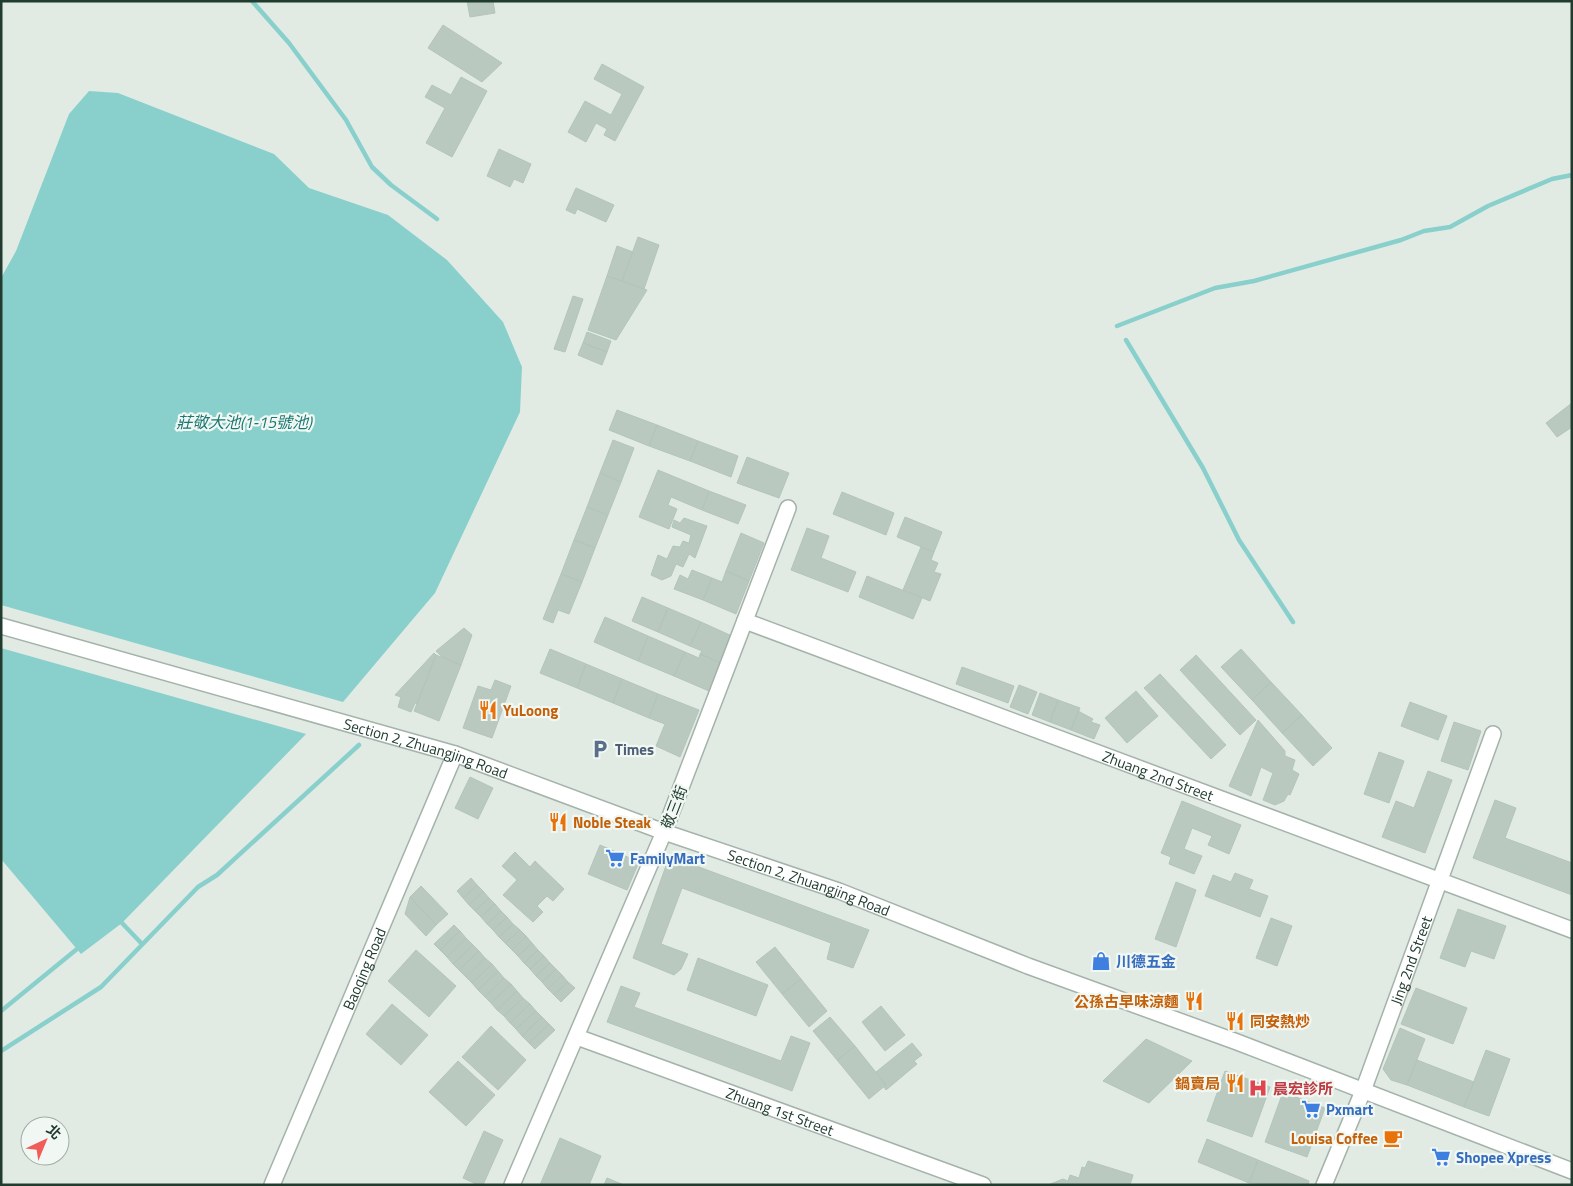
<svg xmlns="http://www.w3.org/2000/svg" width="1573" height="1186" font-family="'Titillium Web','Noto Sans TC',sans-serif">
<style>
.water{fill:#89d0cc}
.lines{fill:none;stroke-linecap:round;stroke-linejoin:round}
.stream{stroke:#89d0cc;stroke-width:4.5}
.building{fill:#b9c9bf;stroke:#b3c5ba}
.minor-casing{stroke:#a4b3aa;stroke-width:18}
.tertiary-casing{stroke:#a4b3aa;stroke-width:18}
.minor{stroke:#fff;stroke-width:15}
.tertiary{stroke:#fff;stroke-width:15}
.labels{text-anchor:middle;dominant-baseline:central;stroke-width:4.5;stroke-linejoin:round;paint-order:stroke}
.food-label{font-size:15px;font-weight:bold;fill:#c56008;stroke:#f1f8f3;text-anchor:start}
.street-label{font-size:15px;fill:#213c2f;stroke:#f1f8f3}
.service-label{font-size:15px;font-weight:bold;fill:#4e5e75;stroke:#f1f8f3;text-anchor:start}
.shop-label{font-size:15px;font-weight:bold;fill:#366cbe;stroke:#f1f8f3;text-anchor:start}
.health-label{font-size:15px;font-weight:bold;fill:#be3a42;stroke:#f1f8f3;text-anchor:start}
.water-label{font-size:16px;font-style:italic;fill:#1c7773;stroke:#f1f8f3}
</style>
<rect width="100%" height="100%" fill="#e1ebe4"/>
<path class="water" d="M89,91L118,93L274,154L309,188L388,215L447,260L503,322L522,367L520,412L435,593L343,702L1,605V278L16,251L69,114Z
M1,648L306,734L122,923L81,954L1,859Z"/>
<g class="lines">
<path class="stream" d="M252,1L289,43L346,120L372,167L391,185L437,219
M1117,326L1215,288L1254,281L1401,240L1424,231L1450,227L1488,206L1552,179L1572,175
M1126,340L1203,468L1239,540L1293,622
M122,923L142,944
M1,1011L77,949
M1,1051L101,987L198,887L217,875L359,745"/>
</g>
<path class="building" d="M467,1H493L495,13L470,17Z
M443,25L502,63L482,82L428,48Z
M602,64L644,87L615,141L604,135L607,129L596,123L586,142L568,132L585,101L611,115L622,94L594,79Z
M461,77L487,91L452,157L426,143L445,108L425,97L432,85L451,95Z
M499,149L531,164L523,183L514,179L510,187L487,176Z
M576,188L614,205L606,222L577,209L575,214L566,210Z
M638,237L659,245L644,289L622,281Z
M617,246L633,252L622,281L607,276Z
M607,276L647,290L616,340L588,330Z
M573,296L583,299L565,352L554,349Z
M587,332L611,341L607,352L583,343Z
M583,343L607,352L602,365L578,355Z
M1572,403V427L1557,437L1546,423Z
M617,410L657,425L649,446L609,430Z
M657,425L698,441L690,461L649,446Z
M613,440L634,448L621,482L600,473Z
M698,441L738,456L731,477L690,461Z
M747,457L789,473L779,498L737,483Z
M658,470L709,491L702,510L671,497L668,505L677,509L669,529L639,517Z
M600,473L621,482L608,515L587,507Z
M709,491L746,505L738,524L702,510Z
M842,492L894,513L886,535L833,514Z
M587,507L608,515L595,548L574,540Z
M905,517L942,532L934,552L897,537Z
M684,518L707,526L695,558L689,554L683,567L676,564L671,576L662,580L651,575L658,555L667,559L673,546L680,547L683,541L689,543L691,535L672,527L674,520L680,523Z
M807,528L829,536L821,558L856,572L848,592L791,570Z
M741,533L764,543L749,581L726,571Z
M574,540L595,548L582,582L561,574Z
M921,547L934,552L931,560L938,563L934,572L941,574L930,601L903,590Z
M692,570L712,578L703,600L674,589L680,575L688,579Z
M726,571L749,581L736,614L703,600L712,578L722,582Z
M561,574L582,582L569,614L558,610L553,623L543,619Z
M867,576L922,598L913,619L859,597Z
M642,597L668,608L658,632L632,621Z
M668,608L701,622L690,646L658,632Z
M605,617L648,636L638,661L594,642Z
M701,622L732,636L721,663L700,654L702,651L690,646Z
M464,628L472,635L461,665L442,657L436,651Z
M648,636L685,652L674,676L638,661Z
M550,649L586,664L577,688L540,673Z
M1241,649L1271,682L1252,700L1221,667Z
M685,652L699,658L700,654L721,663L709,691L674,676Z
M434,653L436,655L417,704L415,703L411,712L398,707L401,697L395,695Z
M436,655L461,665L439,721L414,711Z
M1196,655L1256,720L1240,735L1180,670Z
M586,664L622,679L613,703L577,688Z
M962,667L1014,686L1008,703L956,684Z
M1160,674L1226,745L1211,759L1144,688Z
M622,679L658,694L649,718L613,703Z
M495,680L511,686L492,738L463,728L478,686L491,690Z
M1271,682L1302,715L1282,733L1252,700Z
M1019,685L1037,692L1028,714L1010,707Z
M1136,691L1158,716L1127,743L1105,718Z
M1040,693L1058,700L1050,722L1032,715Z
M658,694L699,710L680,757L656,746L665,724L649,718Z
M1058,700L1080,708L1071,730L1050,722Z
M1410,702L1447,716L1438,740L1401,726Z
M1078,711L1093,719L1091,722L1100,725L1094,739L1071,730Z
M1302,715L1332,748L1313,766L1282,733Z
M1258,720L1285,751V756L1295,760L1292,770L1299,774L1290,795L1288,794L1284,801L1275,805L1263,800L1273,773L1261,767L1251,796L1229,786Z
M1454,722L1481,731L1468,770L1441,761Z
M1379,752L1404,761L1389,803L1364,794Z
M1428,771L1452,780L1425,853L1382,837L1396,801L1414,808Z
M470,777L493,788L478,819L455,808Z
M1495,800L1516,808L1505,838L1572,863V895L1473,858Z
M1182,801L1241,825L1229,854L1208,845L1212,836L1192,828L1184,849L1202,856L1194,874L1169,864L1171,857L1161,853Z
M600,845L639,862L627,890L588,874Z
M515,852L530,867L535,861L564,889L553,901L547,896L537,906L543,912L533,922L503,895L517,880L502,866Z
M680,860L869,930L853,968L827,959L831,943L682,888L661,944L688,954L681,969L674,975L633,958L667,863Z
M1235,873L1253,880L1249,889L1268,896L1260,917L1205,896L1213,875L1231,882Z
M471,878L477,885L463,898L457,891Z
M1176,882L1196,890L1176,947L1155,939Z
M477,885L483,891L469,905L463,898Z
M421,886L448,914L436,925L410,897Z
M483,891L489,898L475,911L469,905Z
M410,897L436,925L426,936L405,914Z
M489,898L495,904L481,917L475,911Z
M495,904L501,911L487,924L481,917Z
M1458,909L1506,926L1494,959L1471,951L1465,967L1440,958Z
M501,911L507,917L493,930L487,924Z
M507,917L513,924L499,937L493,930Z
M1271,918L1292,926L1277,966L1256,958Z
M513,924L520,930L505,943L499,937Z
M454,925L460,931L440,950L434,944Z
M520,930L526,936L512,950L505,943Z
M460,931L466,938L447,957L440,950Z
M526,936L532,943L518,956L512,950Z
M466,938L473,945L453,964L447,957Z
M532,943L538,950L524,963L518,956Z
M473,945L479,951L459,970L453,964Z
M775,947L801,979L782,994L756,962Z
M416,950L456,986L429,1017L388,981Z
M538,950L544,956L530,969L524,963Z
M479,951L485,958L466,977L459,970Z
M544,956L550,963L536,976L530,969Z
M485,958L492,964L472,983L466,977Z
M698,958L768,985L756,1016L687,990Z
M550,963L556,969L542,982L536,976Z
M492,964L498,971L478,990L472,983Z
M556,969L562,975L548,989L542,982Z
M498,971L504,978L485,997L478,990Z
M562,975L568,982L554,995L548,989Z
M504,978L511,984L491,1003L485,997Z
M801,979L827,1011L809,1027L782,994Z
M568,982L575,988L561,1002L554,995Z
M511,984L517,991L497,1010L491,1003Z
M621,986L640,993L634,1007L781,1061L791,1036L810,1043L792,1091L607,1022Z
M1416,988L1467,1008L1453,1044L1401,1024Z
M517,991L523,998L504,1016L497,1010Z
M523,998L530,1004L510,1023L504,1016Z
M392,1004L428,1035L401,1065L366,1034Z
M530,1004L536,1011L516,1029L510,1023Z
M881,1006L905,1035L885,1051L862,1022Z
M536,1011L542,1017L522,1036L516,1029Z
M542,1017L549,1024L529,1043L522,1036Z
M830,1017L855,1046L837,1060L813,1031Z
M549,1024L555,1030L535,1049L529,1043Z
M491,1026L526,1060L498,1090L462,1057Z
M1400,1028L1425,1039L1407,1085L1391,1080L1383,1069Z
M1146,1039L1192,1061L1149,1103L1103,1081Z
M912,1043L922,1055L914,1061L917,1064L886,1090L884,1087L886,1085L876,1072Z
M855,1046L886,1085L869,1099L837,1060Z
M1486,1050L1510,1059L1489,1116L1464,1107Z
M1417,1060L1474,1082L1464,1107L1407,1085Z
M458,1061L495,1095L466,1126L429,1092Z
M1225,1071L1270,1087L1252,1137L1207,1121Z
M1283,1092L1325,1108L1307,1157L1265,1142Z
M484,1131L503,1140L483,1185H478L463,1178Z
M560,1138L601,1156L589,1185H540Z
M1207,1139L1258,1160L1249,1183L1198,1162Z
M1258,1160L1309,1181L1308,1185L1249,1183Z
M1088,1161L1133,1175L1130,1185H1048L1063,1179L1068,1181L1070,1175L1079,1178L1082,1167L1085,1168Z
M607,1178L624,1185H604Z"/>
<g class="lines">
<g class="minor-casing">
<g id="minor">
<path id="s1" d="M745,621L1572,930"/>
<path id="s2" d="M577,1037L983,1185"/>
<path id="s3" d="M272,1185L455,754"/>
<path d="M512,1185L664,832L788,508"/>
<path id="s4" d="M1324,1185L1363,1091L1493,734"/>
</g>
</g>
<g class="tertiary-casing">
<g id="tertiary">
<path id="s5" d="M1,626L455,754L664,832L839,891L1028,966L1237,1042L1572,1171"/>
</g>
</g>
<use href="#minor" class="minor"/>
<use href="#tertiary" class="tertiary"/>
</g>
<defs>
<g id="restaurant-bare" transform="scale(1.5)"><path d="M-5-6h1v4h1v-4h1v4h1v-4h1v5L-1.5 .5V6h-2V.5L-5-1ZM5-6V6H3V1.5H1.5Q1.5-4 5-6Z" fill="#e8710a" stroke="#f1f8f3" stroke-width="2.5" paint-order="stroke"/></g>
<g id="parking-bare" transform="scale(1.5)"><path d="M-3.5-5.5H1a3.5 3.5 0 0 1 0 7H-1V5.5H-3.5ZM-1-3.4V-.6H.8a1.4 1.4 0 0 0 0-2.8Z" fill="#5c6f8a" stroke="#f1f8f3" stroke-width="2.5" paint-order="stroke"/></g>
<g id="supermarket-bare" transform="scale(1.5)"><path d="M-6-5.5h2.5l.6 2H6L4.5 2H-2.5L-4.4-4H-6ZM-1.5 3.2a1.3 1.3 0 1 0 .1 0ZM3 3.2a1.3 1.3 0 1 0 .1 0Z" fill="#3f7fe0" stroke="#f1f8f3" stroke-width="2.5" paint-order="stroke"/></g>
<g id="shop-bare" transform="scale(1.5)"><path d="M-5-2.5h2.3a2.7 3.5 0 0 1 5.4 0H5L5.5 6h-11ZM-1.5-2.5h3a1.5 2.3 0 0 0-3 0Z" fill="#3f7fe0" stroke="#f1f8f3" stroke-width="2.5" paint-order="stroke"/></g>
<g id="hospital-bare" transform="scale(1.5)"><path d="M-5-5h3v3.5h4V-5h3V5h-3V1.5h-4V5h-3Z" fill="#e0444e" stroke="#f1f8f3" stroke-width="2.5" paint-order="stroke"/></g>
<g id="cafe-bare" transform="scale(1.5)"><path d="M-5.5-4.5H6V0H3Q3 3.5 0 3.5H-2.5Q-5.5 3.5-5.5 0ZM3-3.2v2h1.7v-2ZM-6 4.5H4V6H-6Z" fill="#e8710a" stroke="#f1f8f3" stroke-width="2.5" paint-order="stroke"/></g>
</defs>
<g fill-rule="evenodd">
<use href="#restaurant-bare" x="488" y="710"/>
<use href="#parking-bare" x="600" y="749"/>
<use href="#restaurant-bare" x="558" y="822"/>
<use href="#supermarket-bare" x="615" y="858"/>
<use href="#shop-bare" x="1101" y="961"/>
<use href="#restaurant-bare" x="1194" y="1001"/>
<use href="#restaurant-bare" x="1235" y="1021"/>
<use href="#restaurant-bare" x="1235" y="1083"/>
<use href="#hospital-bare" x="1258" y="1088"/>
<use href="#supermarket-bare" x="1311" y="1109"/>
<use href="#cafe-bare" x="1393" y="1138"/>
<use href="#supermarket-bare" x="1441" y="1157"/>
</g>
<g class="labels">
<g class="food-label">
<text x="503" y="710">YuLoong</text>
<text x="573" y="822">Noble Steak</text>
<text x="1179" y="1001" text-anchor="end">公孫古早味涼麵</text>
<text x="1250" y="1021">同安熱炒</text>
<text x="1220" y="1083" text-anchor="end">鍋賣局</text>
<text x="1378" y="1138" text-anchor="end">Louisa Coffee</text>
</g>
<g class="street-label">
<text stroke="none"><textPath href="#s5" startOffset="442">Section 2, Zhuangjing Road</textPath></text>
<text stroke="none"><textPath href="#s1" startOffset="441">Zhuang 2nd Street</textPath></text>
<text transform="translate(674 807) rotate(-69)">敬三街</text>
<text stroke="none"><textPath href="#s5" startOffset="848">Section 2, Zhuangjing Road</textPath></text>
<text stroke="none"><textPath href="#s4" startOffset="241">Jing 2nd Street</textPath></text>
<text stroke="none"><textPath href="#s3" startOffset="235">Baoqing Road</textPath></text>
<text stroke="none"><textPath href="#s2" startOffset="216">Zhuang 1st Street</textPath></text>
</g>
<g class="service-label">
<text x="615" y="749">Times</text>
</g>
<g class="shop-label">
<text x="630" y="858">FamilyMart</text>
<text x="1116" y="961">川德五金</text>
<text x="1326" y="1109">Pxmart</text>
<text x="1456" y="1157">Shopee Xpress</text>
</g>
<g class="health-label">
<text x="1273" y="1088">晨宏診所</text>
</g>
<g class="water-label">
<text x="244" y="422">莊敬大池(1-15號池)</text>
</g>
</g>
<rect width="1573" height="1186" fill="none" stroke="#213c2f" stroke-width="5"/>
<g transform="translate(45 1141) rotate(44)"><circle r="24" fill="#f1f8f3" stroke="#9eada5"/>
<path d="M0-4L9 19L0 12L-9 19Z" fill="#f15d59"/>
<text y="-8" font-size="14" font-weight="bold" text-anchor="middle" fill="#213c2f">北</text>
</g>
</svg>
